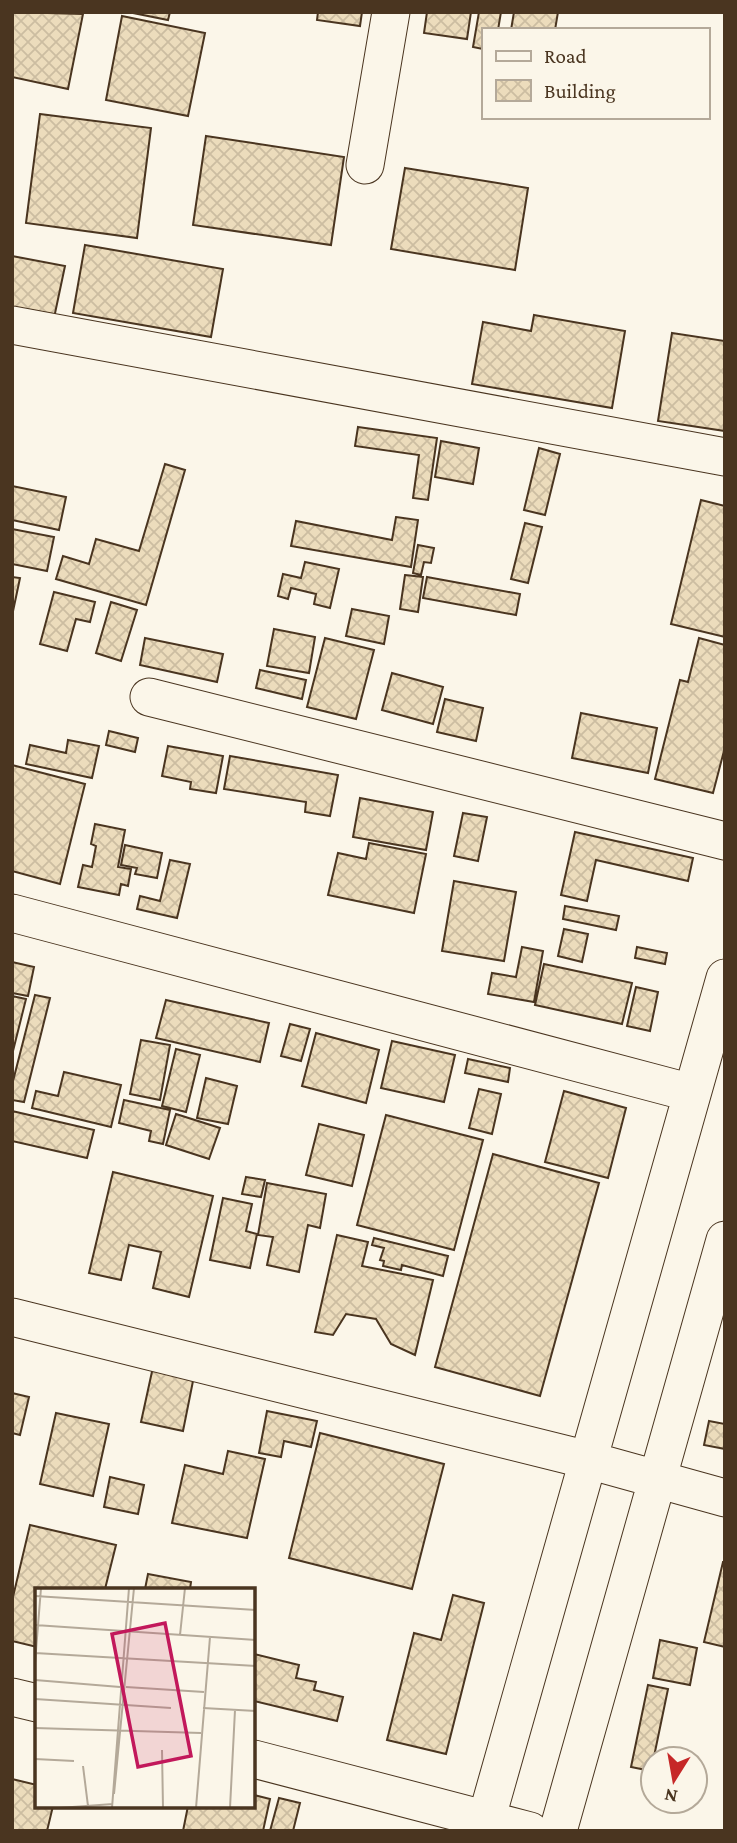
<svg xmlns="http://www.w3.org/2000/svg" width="737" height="1843" font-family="'Crimson Pro',serif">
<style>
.building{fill:url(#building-cross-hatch);stroke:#4a3520;stroke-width:2}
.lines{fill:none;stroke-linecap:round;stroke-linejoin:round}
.minor-casing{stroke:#4a3520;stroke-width:39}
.minor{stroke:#fbf6e9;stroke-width:37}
.inset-road{fill:none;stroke:#b4a999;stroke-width:2}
.view{fill:#c2185b;fill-opacity:0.15;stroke:#c2185b;stroke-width:3.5}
.inset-edge{fill:none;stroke:#4a3520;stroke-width:3.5}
</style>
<defs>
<pattern id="building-cross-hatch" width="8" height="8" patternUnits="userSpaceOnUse" patternTransform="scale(1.75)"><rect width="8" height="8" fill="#ecdcbc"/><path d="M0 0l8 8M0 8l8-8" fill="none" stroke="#ccbda1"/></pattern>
</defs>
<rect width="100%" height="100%" fill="#fbf6e9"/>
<path class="building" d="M12,12L83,14L68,89L12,77Z
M128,12H170L168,20Z
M318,12H362L360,26L317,20Z
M427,12H471L467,39L424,33Z
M479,12H501L498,30H483V49L473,47Z
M514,12H558L555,30H511Z
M122,16L205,33L188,116L106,100Z
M40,114L151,128L137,238L26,223Z
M206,136L344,157L331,245L193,225Z
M405,168L528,188L515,270L391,249Z
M85,245L223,269L211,337L73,313Z
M12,256L65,266L54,318L12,309Z
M534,315L625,331L612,408L472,384L483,322L531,331Z
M672,333L725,341V431L658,421Z
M358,427L437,438L428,500L413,498L419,455L355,446Z
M441,441L479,448L473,484L435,477Z
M539,448L560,454L545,515L524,510Z
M165,464L185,470L146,605L56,579L63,556L89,564L96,539L139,551Z
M12,486L66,497L59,530L12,520Z
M701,500L725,506V637L671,624Z
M396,517L418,520L411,567L291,546L296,521L392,540Z
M525,523L542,527L528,583L511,579Z
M12,529L54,537L47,571L12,564Z
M418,545L434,548L431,563L424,562L421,575L413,573Z
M305,562L339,569L330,608L314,604L316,594L291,588L288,599L278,596L283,574L301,578Z
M405,575L423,577L418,612L400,609Z
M12,577L20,578L12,616Z
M427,577L520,594L516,615L423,598Z
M54,592L95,602L90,622L76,619L67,651L40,644Z
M111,602L137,610L121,661L96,653Z
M352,609L389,616L384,644L346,636Z
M274,629L315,637L309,673L267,666Z
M145,638L223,654L217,682L140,665Z
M325,638L374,650L356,719L307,707Z
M699,638L725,645V747L713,793L655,779L680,680L688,682Z
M260,670L306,680L302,699L256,688Z
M392,673L443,687L433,724L382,710Z
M445,699L483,708L476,741L437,732Z
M581,713L657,728L648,773L572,758Z
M109,731L138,738L135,752L106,745Z
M68,740L99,746L92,778L26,764L30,745L66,753Z
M168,746L223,756L216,793L190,789L191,782L162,776Z
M230,756L338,775L330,816L305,812L306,802L224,789Z
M12,765L85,784L60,884L12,871Z
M360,798L433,812L426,850L353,837Z
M463,813L487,817L478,861L454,856Z
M95,824L125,830L118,867L131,869L128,886L121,884L119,895L78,887L83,865L92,867L96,846L91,844Z
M575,832L693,858L688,881L596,860L587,901L561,895Z
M369,843L426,854L414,913L328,895L338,853L366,859Z
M125,845L162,853L157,878L135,874L137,868L121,865Z
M170,860L190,864L177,918L137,909L140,896L160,901Z
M454,881L516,892L504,961L442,951Z
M565,906L619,916L616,930L563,919Z
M564,929L588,934L582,962L558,956Z
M522,947L543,951L534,1002L488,994L492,973L516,977Z
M637,947L667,953L665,964L635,958Z
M12,962L34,967L28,996L12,993Z
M544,964L632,983L622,1024L535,1005Z
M636,987L658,992L650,1031L627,1026Z
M35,995L50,998L24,1102L12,1100V1085Z
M12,996L26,999L12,1055Z
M166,1000L269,1023L260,1062L156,1038Z
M290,1024L310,1029L301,1061L281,1056Z
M316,1033L379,1050L366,1103L302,1086Z
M141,1040L170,1045L160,1100L130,1094Z
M392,1041L455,1055L444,1102L381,1088Z
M176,1049L200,1055L186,1112L162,1106Z
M468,1059L510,1068L508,1082L465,1073Z
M64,1072L121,1085L111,1127L32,1108L36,1091L58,1096Z
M206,1078L237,1086L228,1124L197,1118Z
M479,1089L501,1094L492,1134L469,1128Z
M564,1091L626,1108L608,1178L545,1162Z
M124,1100L170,1110L163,1144L149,1141L151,1131L119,1123Z
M12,1111L94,1130L87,1158L12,1141Z
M176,1114L220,1128L209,1159L166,1145Z
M386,1115L483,1140L454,1250L357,1225Z
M319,1124L364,1135L352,1186L306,1175Z
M493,1154L599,1183L540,1396L435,1367Z
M113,1172L213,1196L189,1297L153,1288L161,1252L129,1245L121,1280L89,1273Z
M246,1177L265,1180L261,1197L242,1194Z
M267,1183L326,1194L320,1228L308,1225L299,1272L267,1265L273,1237L258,1235Z
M223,1198L252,1204L246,1231L257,1234L250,1268L210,1260Z
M337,1235L368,1242L362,1266L433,1280L415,1355L391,1344L376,1319L346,1314L333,1335L315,1332Z
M374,1238L448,1256L443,1276L402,1265L401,1270L383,1266L384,1261L380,1260L384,1248L372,1245Z
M153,1367L194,1376L183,1431L141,1422Z
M12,1393L29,1397L20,1435L12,1433Z
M267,1411L317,1421L311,1447L284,1441L281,1457L259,1453Z
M56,1413L109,1424L93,1496L40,1484Z
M709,1421L725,1424V1449L704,1445Z
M320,1433L444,1464L412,1589L289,1558Z
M228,1451L265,1459L247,1538L172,1523L185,1465L223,1474Z
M110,1477L144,1485L138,1514L104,1507Z
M30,1525L116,1545L105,1589H37V1647L12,1641V1601Z
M723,1562H725V1647L704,1642Z
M148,1574L191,1582L190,1589H145Z
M453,1595L484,1603L446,1754L387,1740L414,1633L441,1640Z
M660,1640L697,1648L690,1685L653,1678Z
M254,1654L299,1665L296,1678L316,1682L314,1690L343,1697L337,1721L254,1701Z
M648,1685L668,1689L651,1771L631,1767Z
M12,1779L37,1785V1806H53L47,1831H12Z
M254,1795L270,1799L263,1831H183L188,1806H254Z
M279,1798L300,1803L293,1831H270Z"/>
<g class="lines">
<g class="minor-casing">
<path id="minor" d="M365,165L391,12
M12,325L725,457
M149,697L725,841
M12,913L692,1093
M12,1317L588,1460L725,1498
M12,1697L37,1703
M254,1759L530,1831
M483,1831L725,978
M558,1831L725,1240"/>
</g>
<use href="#minor" class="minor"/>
</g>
<g transform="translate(35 1588)">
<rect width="220" height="220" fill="#fbf6e9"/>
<path class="inset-road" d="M0,8L221,22M0,37L221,52M145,47L150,0M0,65L221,78M0,75L6,0M0,92L85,99M91,99L169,104M0,111L136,120M168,120L221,123M0,140L166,145M127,162L128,220M0,171L39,173M48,178L53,218M79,206L99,0M24,220L78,216M77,220L94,0M161,220L175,49M195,220L200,122"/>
<path class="view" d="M130,35L156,168L103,179L77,46Z"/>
<rect width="220" height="220" class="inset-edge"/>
</g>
<rect width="737" height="1843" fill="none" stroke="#4a3520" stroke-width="28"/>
<rect x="482" y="28" width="228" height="91" fill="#fbf6e9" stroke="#b4a999" stroke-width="2"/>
<rect x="496" y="51" width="35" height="10" fill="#fbf6e9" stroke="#b4a999" stroke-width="2"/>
<text x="544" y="63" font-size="21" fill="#4a3520">Road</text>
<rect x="496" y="80" width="35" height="21" fill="url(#building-cross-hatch)" stroke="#b4a999" stroke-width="2"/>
<text x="544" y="98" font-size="21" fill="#4a3520">Building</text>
<g transform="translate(674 1780) rotate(191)"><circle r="33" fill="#fbf6e9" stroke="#b4a999" stroke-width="2"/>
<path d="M0-5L12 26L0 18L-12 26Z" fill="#c62828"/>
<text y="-10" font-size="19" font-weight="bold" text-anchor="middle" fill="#4a3520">N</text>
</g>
</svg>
